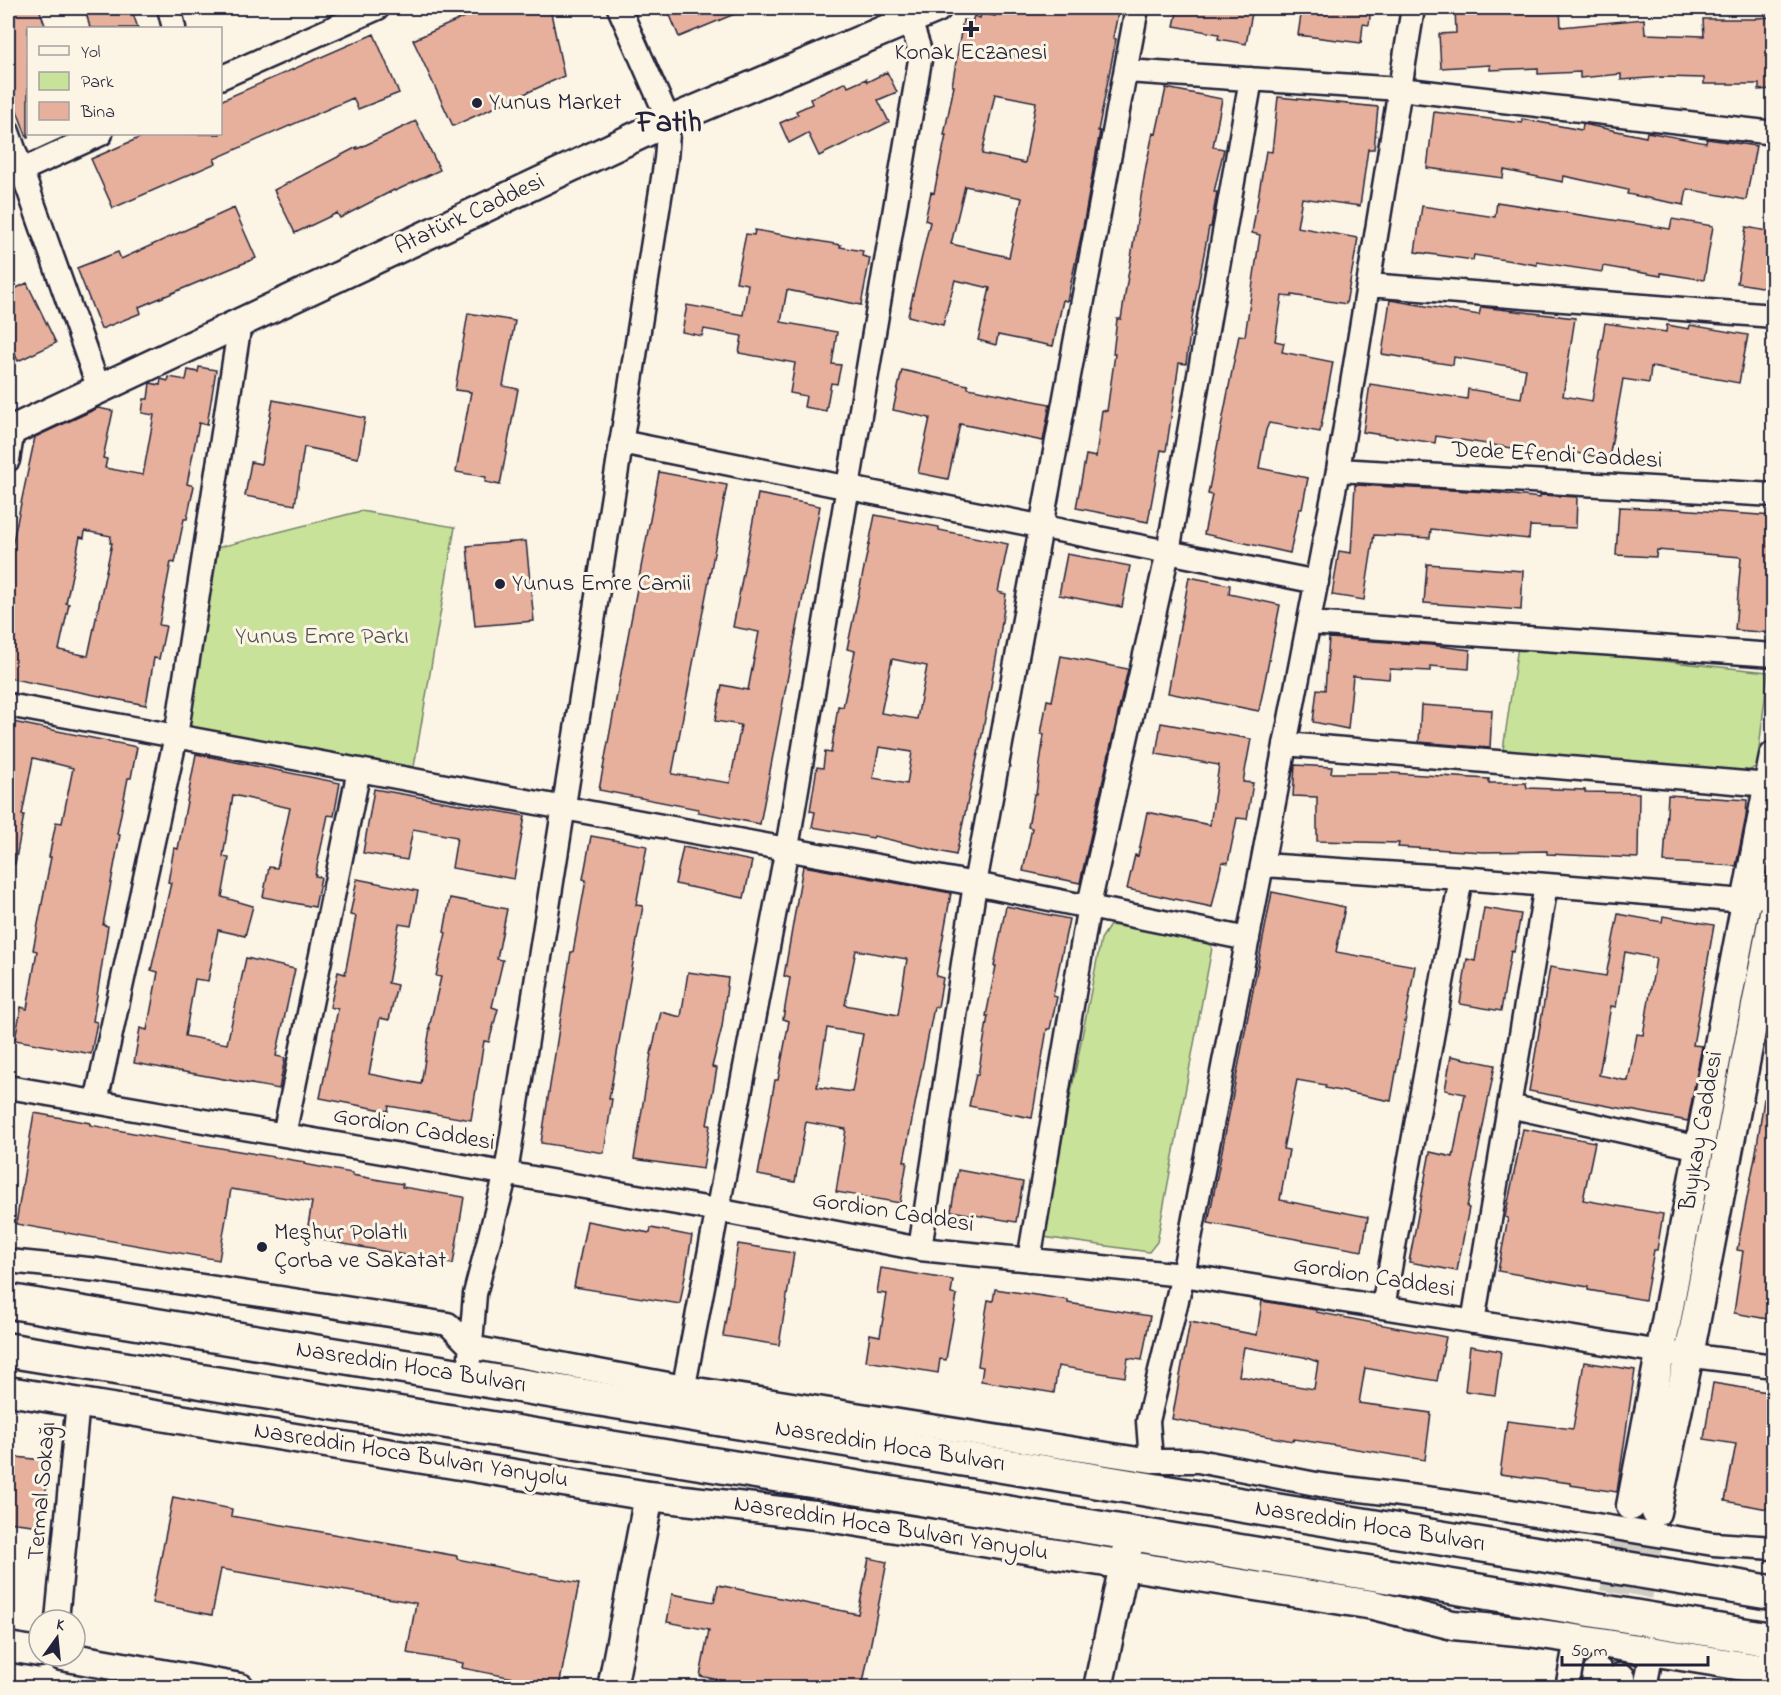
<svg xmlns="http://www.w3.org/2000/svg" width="1781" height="1695" font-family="'Indie Flower',sans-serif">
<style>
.green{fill:#c8e299;stroke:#75826a;stroke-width:1.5}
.building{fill:#e6b09c;stroke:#22223b;stroke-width:1.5;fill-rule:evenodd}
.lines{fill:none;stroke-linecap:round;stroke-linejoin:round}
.tertiary-tunnel{stroke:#d0cbc3;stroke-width:28;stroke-dasharray:28 14;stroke-linecap:butt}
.minor-casing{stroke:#22223b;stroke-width:27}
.tertiary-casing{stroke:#22223b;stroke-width:33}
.trunk-casing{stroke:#22223b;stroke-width:38}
.minor{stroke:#fcf5e5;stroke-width:22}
.tertiary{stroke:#fcf5e5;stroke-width:28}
.trunk{stroke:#fcf5e5;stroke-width:33}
.poi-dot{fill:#22223b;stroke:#fcf5e5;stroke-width:2}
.labels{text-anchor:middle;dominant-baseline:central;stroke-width:6;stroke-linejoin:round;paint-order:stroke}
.poi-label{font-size:24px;fill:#22223b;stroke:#fcf5e5;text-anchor:start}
.street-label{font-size:24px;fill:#22223b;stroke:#fcf5e5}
.park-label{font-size:24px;fill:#4c5252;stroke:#fcf5e5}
.district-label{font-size:30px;font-weight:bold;fill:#22223b;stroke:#fcf5e5}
</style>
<rect width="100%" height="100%" fill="#fcf5e5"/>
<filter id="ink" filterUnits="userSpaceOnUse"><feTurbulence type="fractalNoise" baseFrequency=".0167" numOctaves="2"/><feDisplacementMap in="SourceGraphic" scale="12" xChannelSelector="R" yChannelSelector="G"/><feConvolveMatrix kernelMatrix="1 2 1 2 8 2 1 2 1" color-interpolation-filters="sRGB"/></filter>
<g filter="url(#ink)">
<path class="green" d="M361,511L455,527L414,767L185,727L216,548Z
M1518,646L1768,672L1757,766L1742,775L1503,750Z
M1110,925L1206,938L1212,948L1157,1242L1149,1252L1043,1237L1101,939Z"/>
<path class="building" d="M8,8H39L46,28H28V138H27L8,86Z
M85,8H131L138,28H90Z
M485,8H550L564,76L453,126L413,40Z
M667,8H749L679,37Z
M996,8H1026L1048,12L1049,8H1119L1113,38L1116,39L1098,131H1100L1083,227L1067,301L1063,300L1053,346L998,335L996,345L978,340L990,288L955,280L943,325L908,316L930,222L925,220L931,192L934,193L946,135H944L954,86H952L963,20L972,22L974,16L980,18L981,13L995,16ZM995,94L1036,102L1025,163L982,154ZM965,186L1022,198L1009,257L951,244Z
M1178,8H1253L1246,44L1218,39L1219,34L1174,26Z
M1302,8H1371L1369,25L1363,24L1361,43L1298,35Z
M1455,8H1560L1561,27L1644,19L1645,34L1704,36L1703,19H1756V18L1773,17V89L1759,90V84H1704V78L1662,77L1621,80V74L1580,78V72L1538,74V68L1490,70V65L1441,68L1439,34L1456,33Z
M374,34L399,93L358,109L353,98L214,159L216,163L113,208L91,159L148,134H220V101Z
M887,72L897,92L878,100L889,122L819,156L808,133L789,143L780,123L798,115L796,111L812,104L810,99L846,82L848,87L866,79L867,82Z
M1166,88L1222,99L1213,147L1224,149L1214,192H1217L1211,227H1209L1192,318L1186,364L1179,363L1166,451L1161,450L1148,522L1076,508L1086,455L1096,457L1102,410L1107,411L1115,354H1113L1117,319H1121L1146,166L1153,133L1156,134Z
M1278,97L1378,107L1374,149H1368L1360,206L1302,198L1297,227L1358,238L1346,304L1292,295V297L1282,296L1275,341L1284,343L1282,352L1333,362L1320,432L1269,423L1266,430L1259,468L1308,478L1302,509H1299L1290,553L1204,534L1212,495L1208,494L1239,335L1245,336L1260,235L1252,233L1266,151L1272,152Z
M1434,112L1522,123V119L1582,130L1583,124L1646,137L1647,132L1706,143L1707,139L1756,146L1746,200L1687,189L1684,205L1627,194L1628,190L1564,176L1563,182L1504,170L1503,178L1427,168Z
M416,121L440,170L395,191L394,190L340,218L337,213L295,233L274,190L357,147V149Z
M1497,202L1670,229L1672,219L1713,226L1704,280L1661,273V276L1603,266L1602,272L1537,262V265L1474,255L1473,260L1415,252L1422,206L1495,217Z
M234,208L256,258L139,307L141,313L101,329L77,268L118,252L121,259Z
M1746,227L1773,232V289L1737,283Z
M755,230L841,245L840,247L863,251L862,256L870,258L861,305L787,290L781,322L837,332L832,364L841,365L837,384L831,383L826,411L804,407L806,396L790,393L795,363L739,353L742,336L704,329L702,336L682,332L687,305L743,315L748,284L736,282L746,234L754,235Z
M27,283L56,343L18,361L8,339V292Z
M1390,300L1479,315L1481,307L1575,318L1563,396L1592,401L1605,323L1666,332L1667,325L1689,329L1690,325L1748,335L1739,383L1651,367L1649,383L1623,379L1609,459L1565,451L1564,456L1436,436L1435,443L1363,432L1370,384L1467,399L1468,389L1521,398L1526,369L1454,357L1453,365L1382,354Z
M468,313L515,321L503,386L518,389L500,485L485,482L486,477L456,472L471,392L455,390Z
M199,367L216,370L207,425L199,423L187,484L194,486L187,519H184L175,563L171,562L159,625L166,626L159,659L154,658L146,705L8,678V565L35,437L98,408L113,411L103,458L107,459L105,468L143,475L154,415L142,413L144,399H148L150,383L160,385L161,379L168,381L169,377L186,380L188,370L198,372ZM85,531L111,536L110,543H112L88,656L59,650L69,604L66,603L80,537L84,538Z
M902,370L968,385V388L1050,404L1043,441L960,424L948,479L918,473L930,418L893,410Z
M273,400L365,418L358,458L304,447L295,505L245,496L251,462L261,464Z
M659,472L727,485L672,774L730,783L741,725L715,721L722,685L748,690L759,632L733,627L758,494L820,506L760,824L698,812V809L599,790Z
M1355,485L1488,492L1540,498V495L1577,497L1576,528L1530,526L1529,539L1431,529L1430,538L1374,535L1364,600L1332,595L1339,551L1351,553Z
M1619,507L1677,509L1773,516V633L1735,630L1741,557L1657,550L1656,557L1616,555Z
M875,515L939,527V530L1008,544L998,592L1006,594L999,642L982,735L956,855L874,836L873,838L812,827L815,812L810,811L817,767L823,768L825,752L831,753L838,706L843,707L855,651L847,649ZM892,659L927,666L917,719L881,713ZM879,747L912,752L907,784L873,778Z
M526,541L534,621L475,626L467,546Z
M1067,554L1130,566L1122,607L1059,595Z
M1427,564L1523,571L1521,610L1424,603Z
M1189,577L1230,585L1229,594L1280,605L1259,711L1168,693Z
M1329,638L1431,645L1470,650L1469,669L1430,666V671L1390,669L1389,679L1353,676L1348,729L1313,722L1317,689L1325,690Z
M1061,656L1128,669L1080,883L1023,871L1032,828L1028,827L1034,794H1036L1044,734H1041L1047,700L1052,701Z
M1421,705L1492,710L1490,748L1419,742Z
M8,721L137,747L131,778H128L117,834L120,835L103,925L108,926L93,1021L97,1022L91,1054L15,1040L21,1007L27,1009L37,951L33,950L51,857H49L56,822L62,823L73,768L33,758L22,815H24L15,864L8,863Z
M1161,723L1251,739L1243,782L1253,783L1247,819L1237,818L1228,863L1222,862L1212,907L1127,889L1135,855L1138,856L1147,812L1210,825L1219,765L1156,754Z
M196,754L340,783L334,816L328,815L315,876L321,877L315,907L263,897L269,867L277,868L290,808L233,795L223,857L229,858L222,897L253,906L245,936L218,930L208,981L195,979L185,1036L227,1044L246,958L295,969L276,1056L285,1058L279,1089L134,1063L140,1028L147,1030L158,972L151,970L171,883L168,882L174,848L178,849Z
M1295,765L1332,767L1331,773H1391L1489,779V783H1526L1527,788L1585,790V792L1639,793L1638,858L1547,854V851L1484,852L1398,847L1399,843L1317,841V797L1293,796Z
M374,789L525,816L514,879L452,868L457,837L413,829L407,860L363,853Z
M1668,795L1747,800L1746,817L1736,866L1664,862Z
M591,836L647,846L636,905L643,906L609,1099H612L604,1153L541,1143L571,952H573L586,880L583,879Z
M683,847L752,861L744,898L675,884Z
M803,866L951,893L936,976L943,978L938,1007H934L904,1161L907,1162L900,1203L836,1192L846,1129L806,1122L795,1182L758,1175L775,1080H778L789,1021L783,1019L790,978L784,976ZM856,950L907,959L898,1015L845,1005ZM827,1028L863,1034L852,1092L817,1087Z
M357,879L418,891L411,926L399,924L388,983L397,985L389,1020L380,1018L369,1074L421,1084L430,1028H429L441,977L436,976L446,933L444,932L450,898L507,909L497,959L503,960L492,1007L498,1009L489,1042L484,1041L471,1120L389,1106L388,1111L320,1098L338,1009L330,1007L338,972L345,974L356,916L350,915Z
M1272,892L1345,907L1336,952L1415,966L1391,1101L1325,1088L1326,1085L1297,1080L1283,1149L1289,1150L1280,1200L1368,1217L1362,1251L1208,1223Z
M1006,906L1069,919L1053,996L1057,997L1050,1029H1047L1032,1118L969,1106L976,1074L978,1075L988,1016H986L996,966H994Z
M1484,908L1521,914L1514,952L1511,951L1501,1011L1460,1004L1467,959L1475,961Z
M1618,914L1662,922L1663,916L1714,925L1693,1045L1702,1046L1688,1121L1529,1091L1550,967L1606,976ZM1625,952L1656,958L1643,1035L1637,1034L1628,1081L1599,1075L1611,1006L1616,1007Z
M688,972L728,978L722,1027L712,1067L717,1068L707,1125H710L703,1169L634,1159L651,1054L661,1012L681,1017Z
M1451,1056L1495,1065L1467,1207L1469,1208L1457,1271L1409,1262L1430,1152L1453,1157L1465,1094L1445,1090Z
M1764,1099L1773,1100V1320L1734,1313L1743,1251L1737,1250L1756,1152Z
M34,1113L90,1123V1125L160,1138L305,1162L304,1164L352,1173V1175L403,1184L402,1187L464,1197L453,1264L306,1237L312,1202L231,1189L219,1260L16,1224Z
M1523,1129L1595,1142L1583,1200L1663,1214L1657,1250H1654L1645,1300L1588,1290V1287L1498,1271L1508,1218L1505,1217Z
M958,1170L1023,1182L1016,1222L951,1211Z
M587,1221L650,1233L651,1228L692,1236L680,1304L574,1287Z
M738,1244L794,1253L779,1345L723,1336Z
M881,1268L953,1280L951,1294L957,1295L946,1360L940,1359L938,1373L866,1361L870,1334L880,1336L887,1294L877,1293Z
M995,1289L1068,1300V1303L1150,1316L1142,1360L1128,1358L1125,1377L1058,1366L1054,1393L981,1381L983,1367L978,1366L984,1324L988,1300L993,1301Z
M1262,1301L1316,1310V1312L1446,1337L1437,1381L1365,1368L1359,1403L1431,1413L1425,1460L1294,1439L1293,1441L1172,1419L1190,1322L1257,1335ZM1244,1347L1304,1357L1318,1362L1314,1389L1239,1376Z
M1470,1346L1501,1351L1495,1395L1465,1391Z
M1584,1362L1635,1370L1617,1492L1570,1485V1483L1500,1474L1507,1421L1573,1429Z
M1713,1383L1773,1393V1510L1725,1501L1736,1444L1704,1439Z
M8,1456L50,1461L41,1526L8,1522Z
M173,1497L232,1509L231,1516L457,1556V1559L579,1583L559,1687L462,1668L463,1663L407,1653L416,1603L221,1569L212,1615L152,1603Z
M869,1558L887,1562L862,1688H756L700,1676L709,1630L667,1622L672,1594L714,1602L718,1585L858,1614Z"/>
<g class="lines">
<path class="tertiary-tunnel" d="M1606,1634L1631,1506
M1621,1678L1656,1512"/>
<g class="minor-casing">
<path id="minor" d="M169,8L174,28
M1126,71L1400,89L1774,133
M220,78L378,8
M8,132L99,389
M9,176L101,134
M1368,285L1774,316
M621,442L1317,582
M8,460L13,430
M1338,470L1774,495
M1309,623L1774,655
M8,705L975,884L1248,939
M1285,744L1769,785
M1262,865L1461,878L1745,901L1774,891
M1755,1011L1774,1013
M8,1087L717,1210L920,1249L1183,1275L1661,1352L1774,1366
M96,1102L176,736L240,323
M1509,1106L1699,1148
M284,1135L359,770
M920,1249L975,884L1137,8
M1029,1260L1089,905L1168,552L1251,79
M8,1261L98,1270L448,1324L471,1347L684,1387L1151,1461H1198L1321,1485L1449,1501L1713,1544L1774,1548
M1383,1307L1461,878
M1473,1322L1546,885
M470,1356L475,1294L506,1173L666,159L669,121L619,8
M681,1401L787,848L920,60L919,48L906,8
M1151,1461L1148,1421L1183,1275L1338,470L1413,8
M57,1620L78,1402
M1567,1688L1576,1639
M1645,1688L1652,1651"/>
</g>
<g class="tertiary-casing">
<path id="tertiary" d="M8,432L669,121L937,8
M8,1391L649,1496L815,1515L1373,1605L1453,1625L1528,1632L1576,1639L1774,1671
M1631,1506L1774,756
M1656,1512L1689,1355L1774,912
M8,1647L39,1652
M62,1656L240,1688
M612,1688L649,1496
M1098,1688L1128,1546
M1595,1688L1598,1672
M1619,1688L1621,1678"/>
</g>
<g class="trunk-casing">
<path id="trunk" d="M8,1301L1774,1593
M8,1350L833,1484L1774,1640"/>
</g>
<use href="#minor" class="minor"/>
<use href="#tertiary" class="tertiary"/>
<use href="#trunk" class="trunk"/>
</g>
</g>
<g class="poi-dot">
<path d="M968 20h6v6h6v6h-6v6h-6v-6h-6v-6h6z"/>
<circle cx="477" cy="103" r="6"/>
<circle cx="500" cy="584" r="6"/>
<circle cx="262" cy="1247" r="6"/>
</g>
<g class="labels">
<g class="poi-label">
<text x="971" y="53" text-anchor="middle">Konak Eczanesi</text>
<text x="489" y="103">Yunus Market</text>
<text x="512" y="584">Yunus Emre Camii</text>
<text x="274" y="1233">Meşhur Polatlı<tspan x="274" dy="28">Çorba ve Sakatat</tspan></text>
</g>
<g class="street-label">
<text transform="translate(470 215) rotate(-25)">Atatürk Caddesi</text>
<text transform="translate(1557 456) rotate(3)">Dede Efendi Caddesi</text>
<text transform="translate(414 1130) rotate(10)">Gordion Caddesi</text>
<text transform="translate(1702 1131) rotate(-80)">Bıyıkay Caddesi</text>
<text transform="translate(893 1213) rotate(9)">Gordion Caddesi</text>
<text transform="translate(1374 1278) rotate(9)">Gordion Caddesi</text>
<text transform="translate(411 1368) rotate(9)">Nasreddin Hoca Bulvarı</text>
<text transform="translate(890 1447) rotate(9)">Nasreddin Hoca Bulvarı</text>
<text transform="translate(411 1456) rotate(9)">Nasreddin Hoca Bulvarı Yanyolu</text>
<text transform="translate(43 1491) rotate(-85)">Termal Sokağı</text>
<text transform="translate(1370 1527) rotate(9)">Nasreddin Hoca Bulvarı</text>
<text transform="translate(891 1529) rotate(9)">Nasreddin Hoca Bulvarı Yanyolu</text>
</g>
<g class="park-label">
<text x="322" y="637">Yunus Emre Parkı</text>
</g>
<g class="district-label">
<text x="669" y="124">Fatih</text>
</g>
</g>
<rect width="1781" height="1695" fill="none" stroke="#fcf5e5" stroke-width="30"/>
<rect x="15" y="15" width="1751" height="1665" fill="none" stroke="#22223b" stroke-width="2" filter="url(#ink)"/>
<rect x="27" y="27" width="195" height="108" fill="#fcf5e5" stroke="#a5a1a1" stroke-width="1.5"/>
<rect x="39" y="46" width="30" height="9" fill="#fcf5e5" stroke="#a5a1a1" stroke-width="1.5"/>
<text x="81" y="57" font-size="18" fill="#22223b">Yol</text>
<rect x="39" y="72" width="30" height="18" fill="#c8e299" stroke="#a5a1a1" stroke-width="1.5"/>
<text x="81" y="87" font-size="18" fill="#22223b">Park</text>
<rect x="39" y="102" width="30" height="18" fill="#e6b09c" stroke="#a5a1a1" stroke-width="1.5"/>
<text x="81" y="117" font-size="18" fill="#22223b">Bina</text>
<g transform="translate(57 1638) rotate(15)"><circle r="28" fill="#fcf5e5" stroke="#a5a1a1" stroke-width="1.5"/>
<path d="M0-4.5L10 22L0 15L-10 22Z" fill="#22223b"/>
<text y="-9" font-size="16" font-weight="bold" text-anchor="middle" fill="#22223b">K</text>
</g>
<path d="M1562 1656v9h146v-9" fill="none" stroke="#22223b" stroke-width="3"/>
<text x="1571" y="1656" font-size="18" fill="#22223b" stroke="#fcf5e5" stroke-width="4.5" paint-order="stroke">50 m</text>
</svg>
